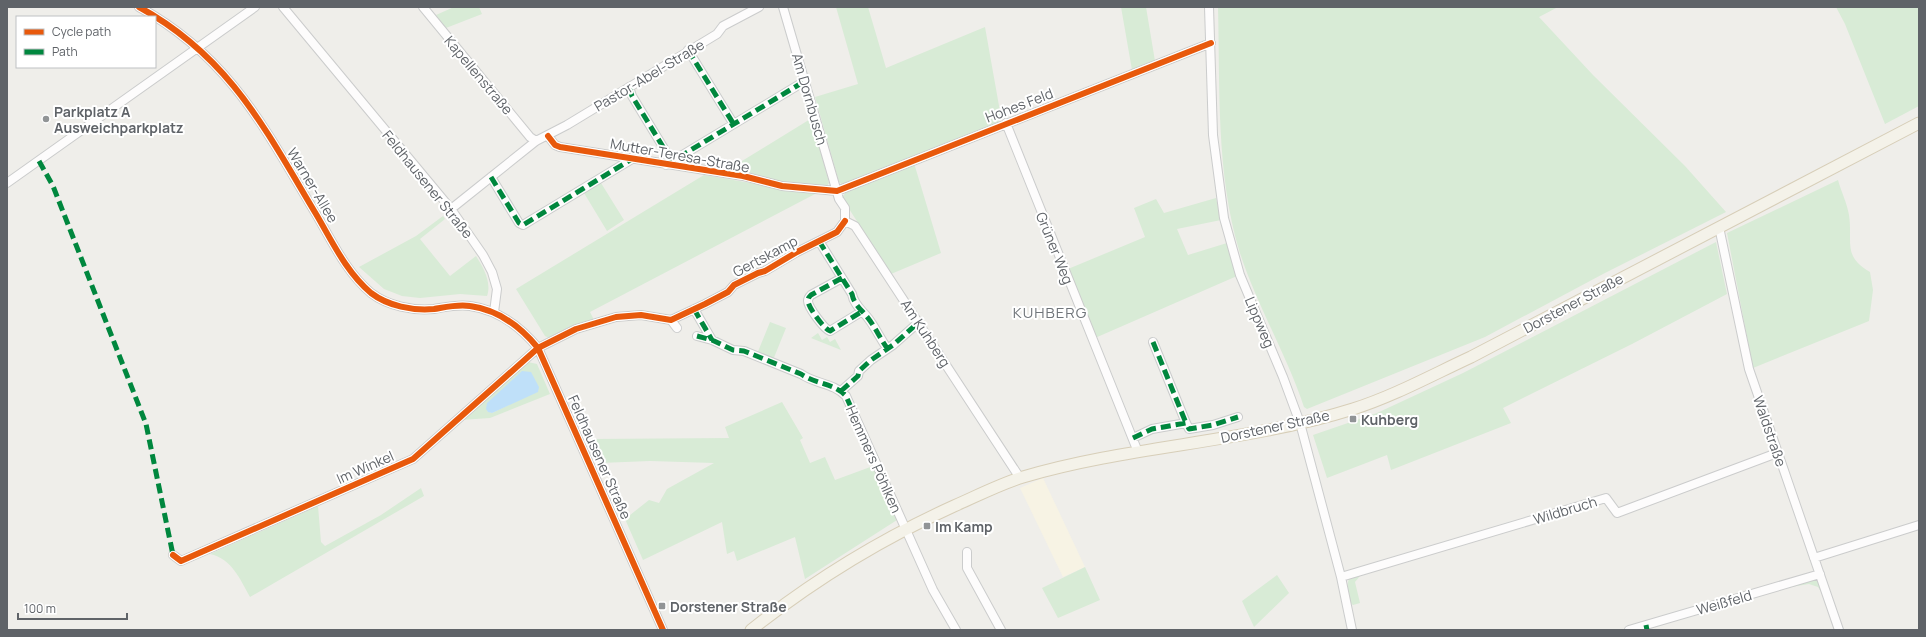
<svg xmlns="http://www.w3.org/2000/svg" width="1926" height="637" font-family="Manrope,sans-serif">
<style>
.commercial{fill:#f7f3e4}
.green{fill:#d8ebd6;fill-rule:evenodd}
.water{fill:#bfe0f9}
.lines{fill:none;stroke-linecap:round;stroke-linejoin:round}
.minor-casing{stroke:#cbcccc;stroke-width:10}
.major-casing{stroke:#d7ceb8;stroke-width:13}
.minor{stroke:#fdfcfc;stroke-width:8}
.major{stroke:#f4f2e9;stroke-width:11}
.quiet{stroke:#00873e;stroke-width:5;stroke-dasharray:10 5;stroke-linecap:butt}
.cycleway-casing{stroke:#fff;stroke-width:8}
.cycleway{stroke:#e8590c;stroke-width:6}
.poi-dot{fill:#919496;stroke:#fff;stroke-width:1.5}
.labels{text-anchor:middle;dominant-baseline:central;stroke-width:4;stroke-linejoin:round;paint-order:stroke}
.street-label{font-size:14px;fill:#5f6368;stroke:#fff}
.poi-label{font-size:14px;font-weight:bold;fill:#5f6368;stroke:#fff;text-anchor:start}
.neighbourhood-label{font-size:15px;letter-spacing:1px;fill:#70757a;stroke:#fff}
</style>
<rect width="100%" height="100%" fill="#efeeea"/>
<path class="commercial" d="M1043,478L1085,567L1063,577L1020,488Z"/>
<path class="green" d="M454,7H479L482,14L446,28L436,15Z
M836,7H868L886,68L985,27L1001,117L998,123L843,185L839,182L815,97L858,84Z
M1121,7H1146L1155,61L1132,70Z
M1218,7H1558L1539,17L1593,75L1685,166L1726,212L1603,274L1485,337L1307,409L1304,407C1286,353 1256,304 1239,250C1216,172 1220,88 1218,7Z
M1836,7H1919V106L1885,124L1845,24Z
M812,118L829,183L825,189L724,172Z
M914,163L941,253L891,274L842,198L847,190Z
M704,175L815,194L590,312L594,320L574,326L549,338L545,336L516,289Z
M1838,180C1841,191 1847,203 1849,215C1853,242 1842,256 1870,272L1873,290L1869,321L1753,368L1727,233Z
M601,183L624,220L607,231L584,193Z
M1216,198L1221,220L1177,229L1188,255L1227,243L1237,276L1095,338L1068,269L1145,237L1134,208L1156,199L1164,213Z
M443,216L445,219L420,239L450,276L476,256C483,267 492,282 487,296L460,294L420,298L402,296L384,289L359,267L416,236Z
M1716,242L1727,294L1632,344L1503,408L1511,423L1391,470L1387,455L1327,478L1313,435L1377,413L1463,373Z
M770,322L786,328L773,360L757,354Z
M818,333L822,340L827,337L830,342L835,339L841,350L811,338Z
M528,362L537,364L550,394L490,418L461,420L525,363ZM539,390L492,413L487,411Z
M782,402L803,438L800,440L810,463L825,457L835,480L873,466L897,520L805,579L795,537L737,561L734,551L727,554L722,522L643,560L625,519L649,500L659,503L667,489L714,463L650,461L600,463L590,439L729,438L725,427Z
M421,488L424,496L250,597C240,579 232,559 210,554L318,506L321,542L325,546L381,515Z
M1085,567L1100,600L1058,618L1042,588Z
M1277,575L1289,593L1254,627L1242,601Z
M1360,576L1355,582L1360,603L1353,605C1347,600 1346,586 1349,579Z
M1815,579L1818,580L1825,598L1818,587L1809,584L1791,587L1671,622L1670,620Z"/>
<path class="water" d="M522,371L531,372L539,387L538,392L492,413L488,412L486,409L487,403Z"/>
<g class="lines">
<g class="minor-casing">
<path id="minor" d="M139,7C230,57 265,129 316,214C332,241 346,272 371,293C388,306 413,311 434,309C446,307 458,304 470,306C499,310 520,326 538,348L663,630
M283,7L451,209L483,255L492,272L497,289L494,312
M423,7L530,137L536,141
M783,7L839,199L845,208V221L855,226L1020,478
M1209,7L1213,135L1224,218L1240,275L1283,377L1300,423L1341,577L1352,630
M688,50L733,123
M629,87L632,96L671,160
M1006,123L1138,452
M548,136L555,145L560,147L743,176L782,186L837,191L1211,43
M666,165L805,81
M491,177L519,223L523,225L632,159
M7,183L255,7
M451,209L536,141L567,125L717,34L723,26L759,7
M1719,227L1749,369L1839,630
M819,241L852,294C854,305 862,310 868,318C875,327 880,338 887,348
M842,278L811,295C809,297 808,298 808,301C808,307 824,329 830,331L861,312
M694,309L712,340
M671,320L677,328
M697,336L712,340L733,350L744,351L801,374C815,384 834,383 846,396L933,590L956,630
M1153,342L1186,423
M841,391L858,376L859,371L871,360L893,345L919,322
M1133,438L1152,429L1186,423L1189,429L1213,425L1238,417
M967,552V568L1001,630
M173,555L181,561L413,459L538,348L576,329L616,317L641,315L671,320L705,304L728,292L734,285L758,273L765,271L797,252L837,232L845,221
M1814,558L1919,525
M1341,577L1606,498L1617,513L1777,453
M1629,630L1820,574"/>
</g>
<g class="major-casing">
<path id="major" d="M751,630C814,580 881,539 954,506C977,496 1000,484 1023,477C1131,445 1245,443 1353,409C1394,396 1432,375 1471,357L1919,123"/>
</g>
<use href="#minor" class="minor"/>
<use href="#major" class="major"/>
<path class="quiet" d="M688,50L733,123
M629,87L632,96L671,160
M39,161L53,186L146,424L173,555
M666,165L805,81
M491,177L519,223L523,225L632,159
M819,241L852,294C854,305 862,310 868,318C875,327 880,338 887,348
M842,278L811,295C809,297 808,298 808,301C808,307 824,329 830,331L861,312
M694,309L712,340
M697,336L712,340L733,350L744,351L801,374C815,384 834,383 846,396L868,446
M1153,342L1186,423
M841,391L858,376L859,371L871,360L893,345L919,322
M1133,438L1152,429L1186,423L1189,429L1213,425L1238,417
M1646,625L1647,630"/>
<g class="cycleway-casing">
<path id="cycleway" d="M139,7C230,57 265,129 316,214C332,241 346,272 371,293C388,306 413,311 434,309C446,307 458,304 470,306C499,310 520,326 538,348L663,630
M548,136L555,145L560,147L743,176L782,186L837,191L1211,43
M173,555L181,561L413,459L538,348L576,329L616,317L641,315L671,320L705,304L728,292L734,285L758,273L765,271L797,252L837,232L845,221"/>
</g>
<use href="#cycleway" class="cycleway"/>
</g>
<g class="poi-dot">
<circle cx="46" cy="119" r="4"/>
<rect x="1349" y="415" width="8" height="8" rx="2"/>
<rect x="923" y="522" width="8" height="8" rx="2"/>
<rect x="658" y="602" width="8" height="8" rx="2"/>
</g>
<g class="labels">
<g class="street-label">
<text transform="translate(479 75) rotate(50)">Kapellenstraße</text>
<text transform="translate(649 75) rotate(-31)">Pastor-Abel-Straße</text>
<text transform="translate(810 99) rotate(74)">Am Dornbusch</text>
<text transform="translate(1019 105) rotate(-21)">Hohes Feld</text>
<text transform="translate(680 155) rotate(10)">Mutter-Teresa-Straße</text>
<text transform="translate(428 184) rotate(51)">Feldhausener Straße</text>
<text transform="translate(313 185) rotate(59)">Warner-Allee</text>
<text transform="translate(1055 248) rotate(68)">Grüner Weg</text>
<text transform="translate(765 256) rotate(-28)">Gertskamp</text>
<text transform="translate(1573 303) rotate(-28)">Dorstener Straße</text>
<text transform="translate(1260 322) rotate(67)">Lippweg</text>
<text transform="translate(926 333) rotate(57)">Am Kuhberg</text>
<text transform="translate(1275 426) rotate(-12)">Dorstener Straße</text>
<text transform="translate(1770 431) rotate(71)">Waldstraße</text>
<text transform="translate(600 457) rotate(66)">Feldhausener Straße</text>
<text transform="translate(874 459) rotate(66)">Hemmers Pöhlken</text>
<text transform="translate(365 467) rotate(-24)">Im Winkel</text>
<text transform="translate(1565 510) rotate(-17)">Wildbruch</text>
<text transform="translate(1724 602) rotate(-16)">Weißfeld</text>
</g>
<g class="poi-label">
<text x="54" y="111">Parkplatz A<tspan x="54" dy="16">Ausweichparkplatz</tspan></text>
<text x="1361" y="419">Kuhberg</text>
<text x="935" y="526">Im Kamp</text>
<text x="670" y="606">Dorstener Straße</text>
</g>
<g class="neighbourhood-label">
<text x="1050" y="312">KUHBERG</text>
</g>
</g>
<rect width="1926" height="637" fill="none" stroke="#5f6368" stroke-width="16"/>
<rect x="16" y="16" width="140" height="52" fill="#ffffff" stroke="#bfc1c3"/>
<rect x="24" y="29" width="20" height="6" fill="#e8590c" stroke="#bfc1c3"/>
<text x="52" y="36" font-size="12" fill="#5f6368">Cycle path</text>
<rect x="24" y="49" width="20" height="6" fill="#00873e" stroke="#bfc1c3"/>
<text x="52" y="56" font-size="12" fill="#5f6368">Path</text>
<path d="M18 613v6h109v-6" fill="none" stroke="#5f6368" stroke-width="2"/>
<text x="24" y="613" font-size="12" fill="#5f6368" stroke="#ffffff" stroke-width="3" paint-order="stroke">100 m</text>
</svg>
